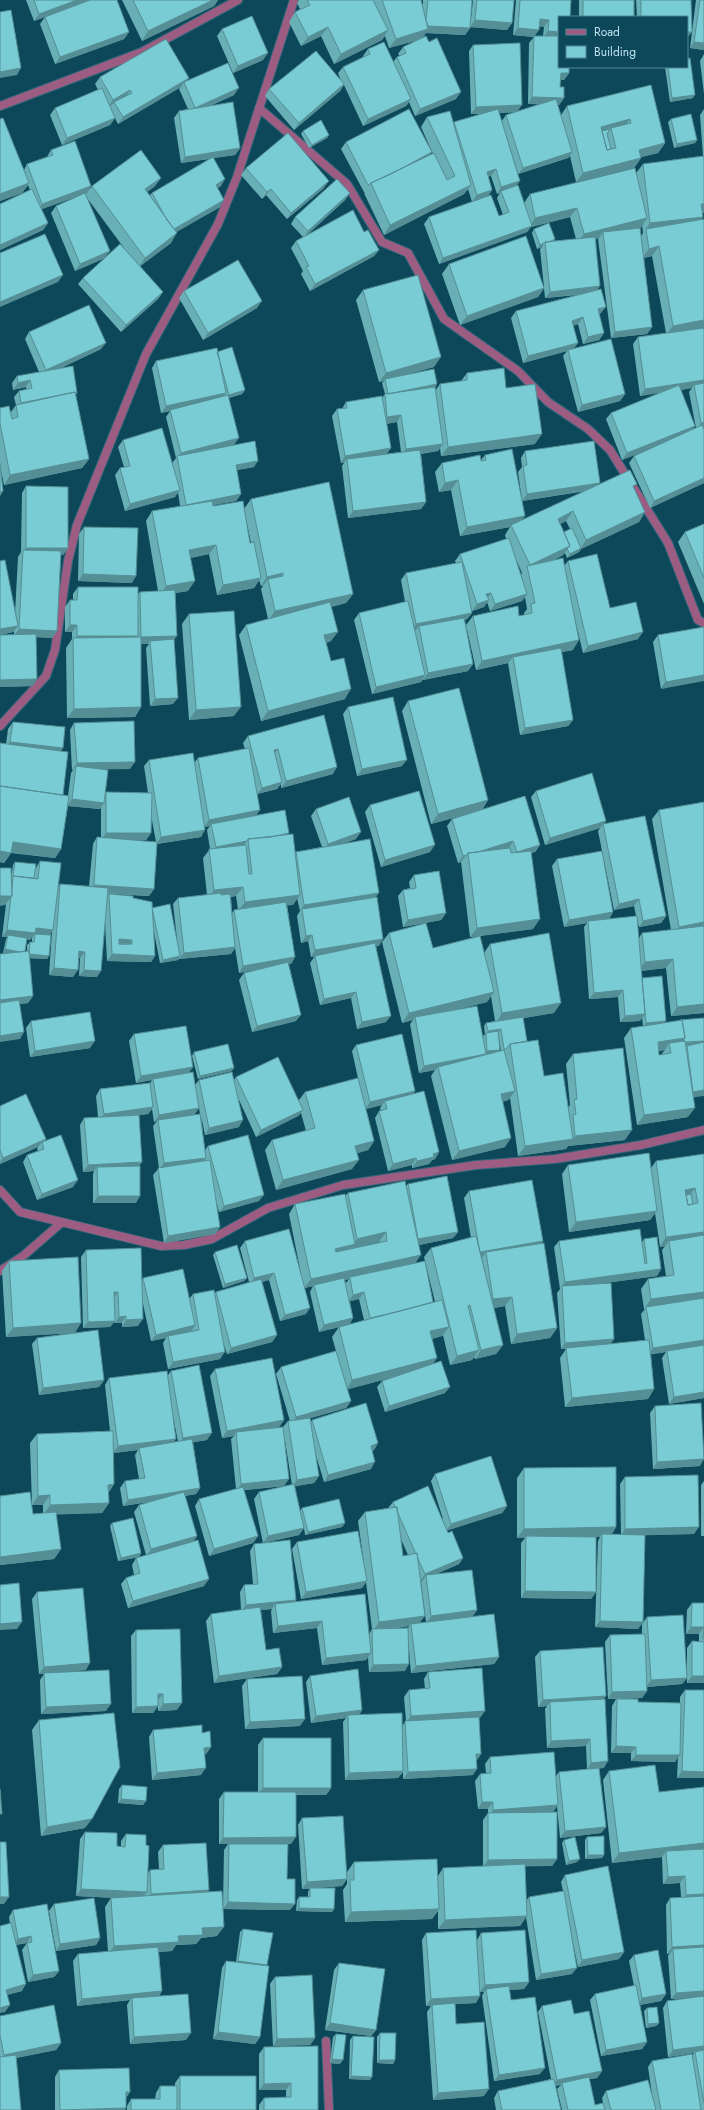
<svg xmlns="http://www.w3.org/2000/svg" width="704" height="2110" font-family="Jost,sans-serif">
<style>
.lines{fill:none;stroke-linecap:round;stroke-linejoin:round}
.street-casing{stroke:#306678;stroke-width:10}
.street{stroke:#9d5d83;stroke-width:8}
.wall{fill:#68afb6;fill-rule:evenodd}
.shaded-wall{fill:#558e94}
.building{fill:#79cbd4;stroke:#558e94;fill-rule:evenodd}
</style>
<rect width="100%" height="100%" fill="#0c485a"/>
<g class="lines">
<g class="street-casing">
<path id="street" d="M0,106L142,52L238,0
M259,108L347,184L382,242L408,253L444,319L518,371L548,402L588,429L610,450L668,543L698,620L704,623
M0,726L46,676L55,650L68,561L77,525L146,354L218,224L237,177L294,0
M0,1190L20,1212L161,1246L184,1245L212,1239L268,1208L343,1185L476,1165L555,1159L641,1145L704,1130
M0,1271L23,1256L61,1223
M326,2041L329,2110"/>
</g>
<use href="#street" class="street"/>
</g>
<path class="wall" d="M26,0H88L86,1L129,32L124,39L55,64L40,24L45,17L34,21Z
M122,0H218L214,6L142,41Z
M299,0H421L423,6V0H472L470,28L465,35L426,33L422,38L456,99L415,116L409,102L406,106L363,126L344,85L340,91L294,130L265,96L269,89L341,81L338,73L343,67L363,57V56L368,49L393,62L397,57L400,56L398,54L403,47L418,40L389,48L385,36L382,40L334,64L321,36L301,46L289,22L295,12L300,9L297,3Z
M473,0H514L512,23L507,30L470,27Z
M516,0H571L559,17L569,73L564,80H560V87L564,98L559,105H557L561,115L567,106L651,85L665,143L658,153L641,157V158L634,168L576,182L570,156L568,158L518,174L505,132L517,186L524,203L530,194L636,173L643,164L703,156L700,115L704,109V213H702L703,217L701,220L704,219V483L650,508L629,463L634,456L657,446L622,460L606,419L611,413L661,392L640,396L633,344L638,337L666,333L652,256L644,258L652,327L647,334L611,338L598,239L599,238L596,239L598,289L601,313L599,314L604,333L599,340L583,344L578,324L573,326L578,343L574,348L625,394L620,401L578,412L563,356L567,351L523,363L511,318L516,311L577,295L545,298L544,288L538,297L460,325L442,274L449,264L544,287L540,249L542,247L537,249L532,233L534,229L555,239L554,241L576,239L570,217L531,227L527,232L439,264L424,224L429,217L472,202L468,189L464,194L384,235L364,193L365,192H364L341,149L346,142L432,152L430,155L433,154L421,127L427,117L453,123L454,122L482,114H471L469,51L473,45L518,111L539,104H528L529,43L534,37L513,35ZM539,26L544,27L543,36H534ZM514,112L506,115L501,122L499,113ZM488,176H491L497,194L500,193L497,198L503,215L499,216L488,196L492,190ZM642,225L643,233L641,236L640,228ZM692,388L689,392L696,428L692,430L695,426L681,390Z
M579,0H634V17H579Z
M636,0H691L687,17H637Z
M696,0H704V50L690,48Z
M222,29L263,60L233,73L217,36Z
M704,54V94L700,61Z
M665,67H687L693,98L670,102Z
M100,77L189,78L187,81L234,95L210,106L240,148L235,155L213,158L221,186L217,188L220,207L176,232L171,243L140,266L163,292L158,299L121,332L78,284L83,278L124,248L87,198L105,258L75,271L51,213L56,206L86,194L92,186L161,178L154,187L147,192L149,196L152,193L209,159L181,163L174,118L179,111L188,109L179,89L181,87L118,124L115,118L110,125L62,145L50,115L55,108L98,90L95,84Z
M0,119L24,170L27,164L47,157L51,150L91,186L87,193L41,209L48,223L43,230L0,250V204L30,190L28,185L22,193L0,201Z
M671,119L697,140L695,143L674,148L668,122Z
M303,131L329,135L327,138L309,148L301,134Z
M246,168L324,188L287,219L266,195L262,199L241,175Z
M350,193L345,200L307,235L364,232L379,250L374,256L310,291L301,274L303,271L291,248L296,241L303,237L291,224L295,217Z
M363,290L434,367L403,375L435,387V391L440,384L461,381L467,373L506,388L535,444L441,456L440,448L438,451L421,454L426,502L421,509L348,518L342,466L344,463H341L332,416L337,409H342L346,402L382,398L385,394L382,383L384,381L379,382L356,300ZM397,422L401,452L386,454L391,448L386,424Z
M184,291L257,308L203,340L179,298Z
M29,332L101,349L61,368L77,393L76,395L89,459L82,468L4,485L1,470L3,491L0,496V408L11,412L16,405L14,397L19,391L26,389V387L13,390L12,383L17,376L39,372L25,339Z
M217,352L245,390L242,394L229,398L234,445L228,446L254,467L237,470L241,494L236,501L213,505L250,543H251L244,509L251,499L353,594L346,603L331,607V641L326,643L331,661L345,699L261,721L239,635L246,625L268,619L261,589L263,586H261L259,580L254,588L217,595L209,554L190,558L188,591L175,593L173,704L150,706L146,648L149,644H141V707L135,717L67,718L66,648L72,639V632H65V607L70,600H73V594L78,587L138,594L140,592L158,591L146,521L152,511L180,506L178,492L175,497L125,511L115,475L120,468L124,467L118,447L123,440L172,463L176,458L166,417L170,411L161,413L152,368L156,361Z
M525,451L598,485L634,488L645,512L639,522L581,549L579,552L567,558L565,553L563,555L552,561L564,566L568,561L638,639L583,653L574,615L573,650L561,652L573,720L568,726L520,735L508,663L476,670L466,625L473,616H519L524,615V613L527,609L525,597L522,601L490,611L487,602L484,607L472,611V613L467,619L465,620L473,664L468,671L423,680V679L421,682L372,694L354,620L359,613L405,602L401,580L406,573L456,563L455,561L460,554L506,539L505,535L510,527L460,536L451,490L439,492L435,472L442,463L481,460L485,455L521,521L586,491L522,501L518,472L522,467L521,458ZM566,521L570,529L564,532L560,524ZM515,557L522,573L521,575Z
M26,486L68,548L63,555H61L57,631L52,638L36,637L33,686L0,687V635H14V630L13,632L0,635L15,613L18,557L21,552L22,493Z
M704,524V604L678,542L685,532Z
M84,527L132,583L78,581L79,534Z
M189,614L234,716L189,720L182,624Z
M704,627L661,689L653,642L658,635Z
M408,701L488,800L482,810L540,845L535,852L531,853L533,929L480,936L484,953L490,944L554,1013L523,1018L527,1041L544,1076L568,1108L570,1105L566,1064L573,1054L625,1140L568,1146L566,1149L518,1156L510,1098L508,1100L502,1102L505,1147L452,1160L431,1076L435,1070L419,1073L410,1024L413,1020L402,1023L382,942L389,933L433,948L479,936L470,937L461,862L458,863L447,826L452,819L475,812L431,824L402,711ZM491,996L495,1021L486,1023L484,1026L485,1034L483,1036L484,1044L451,1011L487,1002ZM498,1033L501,1051H499Z
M348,707L402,766L357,776L343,714Z
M13,722L61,751L62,795L68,796L71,773L73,770H72L70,730L74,723L130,769H105V793L106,792L148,793L144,766L149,760L195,762L198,758L245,749L243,743L248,736L333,774L281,788V784L277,789L257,794V815L288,834L295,852L322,847L311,816L316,809L356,839L345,843L376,897L379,946H376L386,1022L357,1029L351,998L320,1005L310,963L315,956L311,957L308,941L301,943L297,916L300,911L297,898L293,905H287L295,957L291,964H288L296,1021L252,1032L239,980L244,973L259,969L239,973L235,948L231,954L179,959L178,960L160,963L154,932L155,956L151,962L107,961L105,923L97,977L79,976L80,958H78L73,977L49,975L52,931L49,935V956L47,959L29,958L33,996L28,1003L20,1004V1039L6,954L3,953L6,939L7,937H2L6,904L5,905L11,878L13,865L15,862L36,868L40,861L58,888L60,884L89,886L93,844L97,837L101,838V807L100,809L68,806L61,849L55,858L11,853L4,863L0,862V743L6,744L8,729ZM151,815L156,842L130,840H146L151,833ZM210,826L207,830L210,849L203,858L207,895L178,898L173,904L177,939L152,908L133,898L110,894L149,896L154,889L157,844L201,837L205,827ZM236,896L238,910H234L232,913L231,897ZM34,935L32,938V942H30L27,945V951H25L27,939L30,940Z
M536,791L604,824L666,916L661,923L639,927L637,921L639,938L642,933L671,930L652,819L659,810L704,802V1013L671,1016L666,968L641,971L642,978L664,1023L680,1021V1020L704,1018L694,1098L688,1117L637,1125L624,1038L631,1028L643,1026L642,1017L640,1021L620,1022L618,997L589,999L584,927L587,923L564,927L552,866L557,859L613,912L609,919L636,916L634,906L614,910L598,831L600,828L545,845L531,797ZM665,1050L662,1053L663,1055H659V1051Z
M370,805L430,852L381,867L365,812Z
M414,875L446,913L441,920L403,927L398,896L403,890L410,888L409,882Z
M31,1021L90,1048L30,1057L26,1028Z
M134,1034L189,1073L195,1085L199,1080H234L236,1077L299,1100L305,1092L359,1083L352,1051L356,1045L415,1091L413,1094L439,1152L435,1159L432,1160L429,1164L412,1168V1165L388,1171L375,1118L379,1111H381L380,1108L382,1105L366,1109L374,1141L368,1150L357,1153L352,1169L276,1190L265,1150L272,1140L306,1131L301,1113L298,1116L256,1137L239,1100V1127L205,1135L201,1116L205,1150L208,1146L259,1201L219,1212L216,1201L220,1227L215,1234L164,1243L153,1175L159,1168L153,1126L157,1121L154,1122L152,1109L148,1114L139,1115L142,1162L139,1166L136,1203H93V1174L94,1171L83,1172L80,1125L84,1118L98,1117L96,1096L100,1089L150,1083L152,1080L136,1083L129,1041ZM199,1108L200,1114L194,1115Z
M194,1052L232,1071L198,1079L192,1056Z
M0,1106L46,1139L44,1141L73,1187L37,1200L23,1162L27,1155L38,1151L37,1149L38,1147L0,1164Z
M704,1154V1398L669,1404L662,1358L666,1352L651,1354L654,1389L648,1399L565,1407L560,1358L566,1349H561L557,1293L560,1289L554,1247L559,1241L642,1242L644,1239L661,1269L657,1276L597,1284L614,1339L610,1344L645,1340L641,1314L645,1309H644L641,1289L648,1279L666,1276L662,1250L665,1246L660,1247L655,1213L650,1220L569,1232L562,1174L568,1165L651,1168L656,1161Z
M408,1184L458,1232L453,1238L419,1245L415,1263L433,1302H435L424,1257L431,1248L471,1238L464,1198L469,1191L543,1241L541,1244L557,1328L550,1338L511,1344L505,1306L494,1308L503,1345L496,1354L475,1359L474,1357L472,1360L450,1365L443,1335L442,1336L432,1339L433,1364L445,1393L385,1412L377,1387L382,1381L386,1379L347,1389L351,1401L346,1408L310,1418L311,1422L312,1420L378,1443L374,1450L372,1451L371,1469L324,1482L315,1452L319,1476L314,1483L295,1486L300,1511L302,1508L345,1523L342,1527L305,1535L304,1528L299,1535L263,1543L254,1499L259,1492L292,1485L285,1441L284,1486L244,1490L258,1536L253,1543L209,1556L195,1506L199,1499L236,1489L231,1439L234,1436L222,1438L210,1376L215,1369L284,1420L279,1427L269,1429L283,1427L288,1421H290L276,1374L281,1367L336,1351L332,1337L339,1327L346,1325L319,1332L310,1292L313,1286L305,1288L306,1314L280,1321L269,1280L262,1282L277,1335L272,1342L227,1354L224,1345L220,1359L168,1369L163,1343L166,1338L151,1341L143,1304L138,1326L122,1327V1323H115L114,1322L110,1327L83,1328L81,1257L86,1250L142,1280L143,1278L189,1299L193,1294H214L216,1292L249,1282L240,1248L245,1241L301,1274L289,1214L295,1204L345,1196L348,1193L406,1186ZM379,1242V1243L353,1248ZM349,1279L346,1283L345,1280ZM359,1299L364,1320L349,1325L353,1318L350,1301Z
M215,1252L247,1278L244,1281L223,1288L213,1255Z
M9,1261L75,1333L104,1380L99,1387L39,1395L32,1344L37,1338L71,1333L6,1337L2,1271Z
M171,1371L207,1440L193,1442L200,1488L196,1494L185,1496L197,1536L193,1542L204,1586L128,1608L121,1584L126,1578L134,1575L132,1565L136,1558L146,1555L134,1512L139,1505L149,1502L123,1506L120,1488L125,1481L139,1479L135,1455L138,1450L113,1453L114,1484L109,1492V1503L102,1513L56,1514L61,1549L54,1559L0,1565V1496L33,1514L43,1513V1505H32L30,1443L37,1434L110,1431L105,1385L109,1378L168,1375ZM172,1411L178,1442H173Z
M655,1406L700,1466L653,1469L650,1413Z
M524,1468L616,1527L612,1534H621L620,1484L625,1477L694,1534L645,1535L643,1622L638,1629L595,1627L598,1541L600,1537H596V1592L591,1599L521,1598V1543L525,1538H517V1478Z
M435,1474L507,1506L502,1513L447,1530L463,1558L459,1564L436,1574L477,1610L472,1617L499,1657L494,1664L411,1673L409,1651L405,1671L369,1672L368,1657L366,1660L322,1665L317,1628L273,1633L271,1611L272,1609L261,1610L266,1650L282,1667L277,1674L214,1683L206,1621L211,1614L241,1610L240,1592L244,1585L253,1584L250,1551L254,1544L296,1600L295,1602L369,1634L372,1629L366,1582L362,1588L301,1599L292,1549L297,1542L364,1564L358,1521L365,1512L388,1508L393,1502L443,1519L431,1481ZM400,1537L408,1555L403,1556ZM423,1580L421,1582L426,1622L420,1623L421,1581ZM409,1626L408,1628L392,1629Z
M704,1481V1536H701V1485Z
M112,1523L141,1553L139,1557L118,1561L110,1526Z
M37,1592L86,1670L62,1672L106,1711L41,1714L40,1680L44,1674H39L32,1599Z
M692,1603H704V1683H687V1678L682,1684L647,1687V1691L642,1698L619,1699L638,1702L680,1703V1697L685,1690L704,1778H677L678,1757L675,1762L631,1761V1753H611L612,1706L616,1699H608L605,1642L610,1635L642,1634V1624L647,1617L687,1675V1648L692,1641H699V1634H686L687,1610Z
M136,1630L177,1710L158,1711V1700V1706L153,1713H132L131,1636Z
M540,1651L604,1699V1768H599L606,1827L601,1833L560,1838L557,1806L553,1812L540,1813L557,1859L552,1866H525L526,1901L529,1897L563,1891L561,1882L565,1875L624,1952L619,1959L578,1967L571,1934L572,1974L536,1980L526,1917L520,1926L438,1929V1911L432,1919L345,1922L343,1890L347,1884V1872L354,1862L438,1876L443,1868L483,1866V1820L488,1813V1809H478L475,1781L480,1774L486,1773L485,1764L490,1757L556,1776L559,1772L587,1769L586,1746L547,1748L545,1709L547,1706L538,1707L535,1657Z
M428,1672L480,1718H479L481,1754L477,1760L473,1775L403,1779V1772L398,1778L345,1780L343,1722L346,1718L311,1723L306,1682L310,1676L362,1710L359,1715L402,1726L406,1721L404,1697L409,1690L425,1689L424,1679Z
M247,1679L300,1726L245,1729L242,1686Z
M39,1720L85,1828L41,1836L32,1730Z
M153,1730L202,1733L211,1747L206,1754H205L201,1775L152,1780L149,1737Z
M263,1738L331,1788L326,1795H296L291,1844H265L287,1879L290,1910L223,1909L217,1936L201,1938L196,1944L176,1945L172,1951L159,1952L162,1991L159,1996L186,2040L130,2044L127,2005L130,2000L77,2006L73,1961L78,1954L108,1952L105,1907L111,1898H116L76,1896L80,1839L85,1832L117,1846H121V1841L126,1834L146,1845L148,1873L150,1870L159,1869L158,1852L163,1845L208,1892L223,1907L224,1850L228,1844H219V1799L224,1792H258V1745Z
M609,1771L659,1792L704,1790V2110H562L557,2089L561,2085L555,2086L561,2110H496L494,2098L498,2091L551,2079L538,2012L542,2006L574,2014L602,2071L597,2078L589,2079L595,2105L603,2103L602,2098L606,2091L653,2102L648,2067L652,2061L692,2056L694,2053L668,2057L663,2008L667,2001L690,1998L671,1999L668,1955L670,1954H667L666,1905L670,1898L681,1897L680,1883L663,1884L662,1858V1857L612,1863L603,1780Z
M122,1785L146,1801L143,1805L118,1803L119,1789Z
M302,1818L347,1879L342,1886L302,1889L298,1825Z
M587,1837L604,1855L602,1858L585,1859V1840Z
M564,1840L577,1862L566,1865L562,1843Z
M310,1888L334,1909L332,1912L296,1911L297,1900L299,1897H308V1892Z
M54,1904L100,1938L96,1945L56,1951L49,1911Z
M13,1910L59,1971L54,1977L28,1982L22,1950L27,1943L16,1945L22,1991L7,1995L5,2012L10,1924L9,1917Z
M243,1929L267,1965L260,2037L255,2044L213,2039L222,1968L226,1961L236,1962L240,1932Z
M426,1933L477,1940L481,1933L529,1982L524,1989L509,1990L511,2000L540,2074L494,2081L482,1996L484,1992H480L476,2003L455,2004L456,2024L484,2096L433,2100L427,2012L431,2006H426L422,1940Z
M634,1955L666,1994L661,2001L640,2005L647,2042L642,2049L601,2056L590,2000L595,1994L634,1986L629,1961Z
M339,1963L376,2030L371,2036L325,2030L334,1970Z
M275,1977L315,2038L310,2045L273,2046L270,1984Z
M647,2008L659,2023L656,2026L646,2028L644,2011Z
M0,2016L61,2043L56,2050L16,2058L0,2110Z
M380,2033L395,2060L393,2064L377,2063V2037Z
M336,2034L340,2064L330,2063L333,2037Z
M353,2036L372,2077L370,2080L349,2079L350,2040Z
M264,2047L318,2110H259V2105L264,2098L286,2097V2090H259V2054Z
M59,2070L130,2092L126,2098V2108L125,2110H55V2077Z
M180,2076L256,2110H127V2106L131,2099H155L156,2093L160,2086H175V2083Z"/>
<path class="shaded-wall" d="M77,0H88L86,2L34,21L39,14Z
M213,0H218L214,6L142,41L148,31Z
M540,19L549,20L544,27L535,26Z
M475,20L512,23L507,30L470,27Z
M426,26L470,28L465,35L426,33L422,39L389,48L396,39Z
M328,27L321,36L301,46L308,37Z
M518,28L539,30L534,37L513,35Z
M388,30L382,40L334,64L341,54Z
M548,31L559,32V39L543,38Z
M129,32L124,39L55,64L60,57Z
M687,32H692L687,38Z
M694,42L704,43V50L690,48Z
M268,53L263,60L233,73L238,66Z
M21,68L17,75L0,78V72Z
M561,73H569L564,80L556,79Z
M189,78L185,84L184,82L181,87L118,124L123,117Z
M344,84L340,91L294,130L299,123Z
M239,88L234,95L190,114L195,108Z
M130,90L126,97L114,102L113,104L108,107L113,100Z
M461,92L456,99L415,116L420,109Z
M695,95L693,98L670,102L672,98Z
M532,97L564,98L559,105L528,104Z
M411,99L406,106L363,126L368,119Z
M522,105L517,112L471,114L476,107Z
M115,118L110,125L62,145L67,138Z
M630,119L623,129L611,128L608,133L597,135L601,127Z
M329,135L327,138L309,148L312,145Z
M697,140L695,143L674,148L677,144Z
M665,143L658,153L633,159L639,150Z
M240,148L235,155L181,163L185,157Z
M432,152L427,159L371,184Z
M572,152L568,158L518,174L523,168Z
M641,158L634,168L576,182L583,173Z
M496,169L491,176L482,178L487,172Z
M161,178L154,187L138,199L145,189Z
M225,179L221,186L211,192L216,185Z
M329,181L324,188L287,219L291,213Z
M520,181L515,188L501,191L500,193L497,194L501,187Z
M29,183L22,193L0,201V194Z
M471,185L464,194L384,235L390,225Z
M91,186L87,193L37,211L42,204Z
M271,189L266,195L262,199L267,192Z
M492,190L487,197L472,202L477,195Z
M350,193L345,200L304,238L308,231Z
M224,200L220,207L168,237L173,230Z
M701,204H704V213L695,214Z
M577,208L570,217L531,227L527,232L439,264L443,258L529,227L535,218Z
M703,217L696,227L646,229L650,223Z
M647,218L641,228L604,237L603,232L599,238L577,243L584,234Z
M48,223L43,230L0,250V245Z
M177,233L171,243L138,268L145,258Z
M544,243L542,247L537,249L540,245Z
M659,246L652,256L642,258L649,249Z
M379,250L374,256L310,291L315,284Z
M110,251L105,258L75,271L80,264Z
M63,275L58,282L0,307V302Z
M600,286L595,293L545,298L550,292Z
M544,288L538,297L460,325L467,316Z
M163,292L158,299L121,332L126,325Z
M262,301L257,308L203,340L208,333Z
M606,307L601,313L593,316L598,309Z
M583,317L578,324L567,327L572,321Z
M704,320V329L666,335L673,326Z
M652,327L647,334L611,338L615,332Z
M604,333L599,340L583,344L588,337Z
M106,343L101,349L42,377L46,370Z
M578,343L573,349L568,350L567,351L523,363L528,356Z
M441,357L434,367L385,381V379L384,381L379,382L386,373Z
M30,380L26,387L13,390L18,383Z
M704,380V386L694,385L692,388L640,396L645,389Z
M437,384L435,388L388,394Z
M245,390L242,394L227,398L229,395Z
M77,393L73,400L16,410L21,403Z
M226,393L221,400L170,410V411L161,413L166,406Z
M625,394L620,401L578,412L582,405Z
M401,415L397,422L382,424L387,417Z
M704,422V428L697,430L701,423Z
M695,426L690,433L622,460L627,453Z
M542,434L535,444L441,456L448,447Z
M239,438L234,445L178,459L177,458L181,453Z
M443,444L438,451L401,456L406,449Z
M391,448L386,455L347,459L344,463H341L345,456Z
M89,459L82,468L4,485L10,475Z
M258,461L254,467L231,471L236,465Z
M704,478V483L650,508L654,501Z
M458,480L451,490L439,492L445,483Z
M600,483L595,489L522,501L527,494Z
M180,490L175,497L125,511L130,504Z
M3,491L0,496V492Z
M241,494L236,501L181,511L186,505Z
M426,502L421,509L348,518L353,511Z
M573,511L566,521L551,528L558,519Z
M645,512L639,522L581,549L579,552L567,558L570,554L580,549L586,540Z
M525,516L518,525H511L510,527L460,536L467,527Z
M216,545L209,554L182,560L189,550Z
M570,546L563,555L528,572V567L530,565Z
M26,548H68L63,555L23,554V552Z
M283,573L276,583L268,579L263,586H261L267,577Z
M83,574L136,576L132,583L78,581Z
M261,578L254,588L217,595L223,585Z
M195,581L188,591L159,596L166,586Z
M491,593L487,599L486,594Z
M353,594L346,603L268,621L275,611Z
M527,594L522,601L490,611L495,604Z
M489,600L484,607L472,611L477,604Z
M472,613L467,619L420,630L419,626L416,630L411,631L416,624Z
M70,625H77L72,632H65Z
M18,626L13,632L0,635V629Z
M19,629L57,631L52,638L14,636Z
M338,632L331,641L317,645L324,635Z
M643,632L638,639L583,653L588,646Z
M77,636H138L133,643L73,642Z
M177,636L172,642L150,641L148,644H137L141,637Z
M579,640L573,650L514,662L513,657L508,663L476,670L482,661Z
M473,664L468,671L423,680L428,673Z
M425,675L421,682L372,694L376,687Z
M704,675V681L661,689L666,682Z
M37,679L33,686L0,687V680Z
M351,689L345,699L261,721L268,711Z
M178,698L173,704L150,706L155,699Z
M141,707L135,717L67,718L74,709Z
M241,707L234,716L189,720L196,710Z
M573,720L568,726L520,735L525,728Z
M10,742L63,748L58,755L5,749Z
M278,749L273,756L274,750Z
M407,760L402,766L357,776L362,769Z
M135,762L130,769L76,770V766L73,770H72L77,763Z
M337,767L333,774L281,788L286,781Z
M282,782L277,789L257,794L262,788Z
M72,799L104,803L100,809L67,806Z
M488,800L481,810L431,824L438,814Z
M260,810L255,817L211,824L210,826L204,827L209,820Z
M606,821L603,826V824L600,828L545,845L550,838Z
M205,830L201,837L156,844L161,837Z
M361,832L356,839L323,851L328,844Z
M106,833H151L146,840H101Z
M247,841L242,848L211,854L216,847Z
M513,841L509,848L468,855Z
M13,842L61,849L55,858L6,852Z
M435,845L430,852L381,867L385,860Z
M540,845L535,852L512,859L517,852Z
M0,851L11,853L4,863L0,862Z
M466,855L461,862L458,863L463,856Z
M94,885L154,889L149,896L89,892Z
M243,887L236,896L207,899L214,890Z
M379,893L374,899L302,909L300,911L304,905Z
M300,895L293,905L238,911L245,902Z
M0,896H12L5,905L0,906Z
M639,899L634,906L614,910L619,904Z
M613,912L609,919L588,921L587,923L564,927L569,920Z
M446,913L441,920L403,927L408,920Z
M666,916L661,923L639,927L643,921Z
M540,919L533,929L470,937L477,928Z
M704,922V931L672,936L679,927Z
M36,928L53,930L49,936L34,935L30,940L8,937V935L7,937H2L7,930Z
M312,935L308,941L301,943L306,936Z
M119,939L132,940L128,947L117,946Z
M383,939L379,946L311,957L315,950Z
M235,947L231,954L179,959L184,953Z
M5,949L25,952L22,956L3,953Z
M79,951L85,952L80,958H74Z
M29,954L49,956L47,959L26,958Z
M112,954L155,956L151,962L107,961Z
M180,956L178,960L160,963L163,960Z
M295,957L291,964L239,973L243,966Z
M673,959L666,968L638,971L645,962Z
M54,968L78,970L73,977L49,975Z
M84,970L101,971L97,977L79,976Z
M623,990L618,997L589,999L594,993Z
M356,992L351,998L320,1005L324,999Z
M494,992L487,1002L415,1020V1017L413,1020L402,1023L409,1013Z
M33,996L28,1003L0,1006V1000Z
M561,1003L554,1013L496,1023L502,1013Z
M704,1004V1013L671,1016L677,1007Z
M645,1014L640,1021L620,1022L625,1016Z
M301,1015L296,1021L252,1032L257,1026Z
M391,1016L386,1022L357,1029L362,1022Z
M666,1021L663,1024L643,1026L646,1023Z
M501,1029L498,1033L485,1035L488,1031Z
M24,1032L20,1039L0,1042V1036Z
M685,1038L678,1048L669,1043L665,1050L651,1052L658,1042Z
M95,1041L90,1048L30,1057L35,1051Z
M704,1041V1045L680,1046L682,1043Z
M500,1050L497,1054L438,1067L435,1070L419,1073L424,1066L485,1054L487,1051Z
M193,1067L188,1074L153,1079L152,1080L136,1083L141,1076Z
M234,1068L232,1071L198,1079L200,1076Z
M704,1090V1096L688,1098L693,1092Z
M415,1091L410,1098L385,1101L382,1105L365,1109L370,1102Z
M515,1091L508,1100L494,1104L501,1094Z
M153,1107L148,1114L99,1121L104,1114Z
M199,1108L194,1115L158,1120L157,1121L154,1122L159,1115Z
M695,1108L688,1117L637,1125L644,1115Z
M303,1110L298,1116L256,1137L261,1130Z
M243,1120L239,1127L205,1135L209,1128Z
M632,1130L625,1140L568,1146L566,1149L518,1156L525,1146L573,1139L575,1136Z
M511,1138L505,1147L452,1160L459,1151Z
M46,1139L43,1144L42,1142L38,1147L0,1164V1162L3,1158Z
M374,1141L368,1150L349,1156L355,1146Z
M439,1152L435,1159L432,1160L429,1164L412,1168L417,1161L433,1154Z
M206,1158L201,1164L159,1170L164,1163Z
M416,1158L412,1165L388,1171L393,1164Z
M359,1160L352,1169L276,1190L283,1180Z
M142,1162L137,1168L97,1167L94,1171L83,1172L88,1165Z
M78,1180L73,1187L37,1200L42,1194Z
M695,1188L688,1198L681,1196L685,1190Z
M264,1195L259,1201L219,1212L224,1206Z
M98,1196H140L136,1203H93Z
M657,1211L650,1220L569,1232L576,1222Z
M220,1227L215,1234L164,1243L168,1236Z
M386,1232L379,1242L353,1248L349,1254L328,1258L335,1249L353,1245L357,1239Z
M458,1232L453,1238L414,1246L418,1239Z
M704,1232V1241H669L665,1246L660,1247L666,1237Z
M543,1241L538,1248L486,1252L482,1258L475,1259L480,1252Z
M421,1255L414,1265L350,1277L349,1279L315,1286L314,1285L313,1286L304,1288L311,1279Z
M661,1269L657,1276L562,1289V1286L560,1289L565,1282Z
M274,1273L269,1280L250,1285L254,1278Z
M247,1278L244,1281L223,1288L225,1284Z
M114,1292H118L113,1299Z
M364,1292L359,1299L348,1302L353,1295Z
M704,1292V1300L646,1307L644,1309L651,1299Z
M512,1297L505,1306L486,1309L493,1299Z
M310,1308L306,1314L280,1321L285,1315Z
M126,1316L122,1323H115L119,1317Z
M353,1318L349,1325L319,1332L324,1325Z
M143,1319L138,1326L122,1327L126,1320Z
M115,1321L110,1327L83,1328L88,1322Z
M81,1323L75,1333L6,1337L13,1328Z
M195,1325L191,1332L168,1336L166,1338L151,1341L156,1335Z
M449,1327L442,1336L423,1341L430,1331Z
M557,1328L550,1338L511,1344L517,1334Z
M277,1335L272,1342L227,1354L231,1348Z
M614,1339L609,1346L561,1349L565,1343Z
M704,1340V1346L667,1351L666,1352L648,1355L653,1348Z
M503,1345L496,1354L475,1359L481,1350Z
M479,1350L472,1360L450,1365L457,1356Z
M225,1352L220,1359L168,1369L173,1362Z
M437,1358L431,1367L346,1390L352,1380Z
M104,1380L99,1387L39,1395L43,1388Z
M450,1387L445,1393L385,1412L389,1406Z
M654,1389L648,1399L565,1407L572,1398Z
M704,1392V1398L669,1404L674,1397Z
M351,1401L346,1408L291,1424L296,1417Z
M284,1420L279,1427L236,1435V1432L234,1436L222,1438L227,1431Z
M212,1433L207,1440L179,1445L183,1438Z
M176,1439L171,1446L139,1448L138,1450L113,1453L118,1446Z
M378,1443L374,1450L366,1453L371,1446Z
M704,1459L700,1466L653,1469L657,1462Z
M375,1462L371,1469L324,1482L328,1475Z
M319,1476L314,1483L292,1487L297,1480Z
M289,1479L284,1486L237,1491L241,1484Z
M114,1484L107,1494L108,1485Z
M200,1488L196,1494L123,1506L128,1500Z
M50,1495L43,1505H32L38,1496Z
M109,1503L102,1513L43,1515L50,1505Z
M507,1506L502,1513L446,1531L451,1524Z
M345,1523L342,1527L305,1535L308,1532Z
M616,1527L610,1537L602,1534L600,1537L526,1538V1536L525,1538H517L524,1529Z
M699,1527L694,1534L621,1536L625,1529Z
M304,1528L299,1535L263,1543L268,1536Z
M197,1536L192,1543L147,1556L151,1549Z
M258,1536L253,1543L209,1556L214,1549Z
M61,1549L54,1559L0,1565V1557Z
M141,1553L139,1557L118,1561L121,1558Z
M463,1558L459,1564L427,1578L426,1575L423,1580L420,1581L425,1574Z
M209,1579L204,1586L128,1608L133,1601Z
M367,1581L362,1588L301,1599L306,1592Z
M525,1591L596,1592L591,1599L521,1598Z
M296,1600L291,1607L275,1604L272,1609L241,1612L246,1605Z
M477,1610L472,1617L426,1623L431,1616Z
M425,1616L418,1625L411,1624L409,1626L373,1631L379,1622Z
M322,1621L317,1628L273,1633L278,1626Z
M600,1621L643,1622L638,1629L595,1627Z
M22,1622L17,1629L0,1630V1624Z
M691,1627H704L699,1634H686Z
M371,1653L366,1660L322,1665L326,1658Z
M499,1657L494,1664L411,1673L416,1666Z
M90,1663L86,1670L44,1674V1673V1674H39L44,1667Z
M409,1664L405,1671L369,1672L373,1665Z
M282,1667L277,1674L214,1683L219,1676Z
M692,1676H704V1683H687Z
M687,1678L682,1684L646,1687L651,1680Z
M647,1691L642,1698L608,1699L612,1692Z
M158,1694H163L158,1700Z
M606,1696L601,1703L550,1702L547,1706L538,1707L543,1700Z
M182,1703L177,1710L158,1711L163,1704Z
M111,1704L106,1711L41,1714L46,1707Z
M158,1706L153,1713H132L136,1707Z
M362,1710L358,1717L348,1715L346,1718L311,1723L316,1716Z
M485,1711L480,1718L406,1723L411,1716Z
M305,1719L300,1726L245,1729L250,1722Z
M590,1739L586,1746L547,1748L551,1741Z
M616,1746L636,1747L631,1753H611Z
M211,1747L206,1754L199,1755L204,1748Z
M476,1754H481L476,1761Z
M636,1755H680L675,1762L631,1761Z
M608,1761L604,1768L587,1770L591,1763Z
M206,1768L201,1775L152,1780L157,1773Z
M477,1769L473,1775L403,1779L408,1772Z
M403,1771L398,1778L345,1780L349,1773Z
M682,1771L704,1772V1778H677Z
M263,1788H331L326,1795L258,1794Z
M121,1799L146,1801L143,1805L118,1803Z
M482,1802H493L488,1809H478Z
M558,1805L553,1812L489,1817L493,1810Z
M92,1819L85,1828L41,1836L47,1827Z
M606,1827L601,1833L560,1838L565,1831Z
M296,1837L291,1844H219L223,1838Z
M704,1843V1851H666L662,1857L612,1863L619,1853Z
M588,1855H604L602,1858L585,1859Z
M557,1859L552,1866L483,1867L488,1860Z
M580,1859L577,1862L566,1865L569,1861Z
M685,1876L680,1883L663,1884L668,1877Z
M347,1879L342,1886L302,1889L307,1882Z
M81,1889L147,1892L142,1899L76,1896Z
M209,1890L204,1897L146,1901L151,1894Z
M704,1894V1900L682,1902L686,1895Z
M0,1897H9L4,1904H0Z
M228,1902L295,1904L290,1910L223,1909Z
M299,1908L334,1909L332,1912L296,1911Z
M439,1909L432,1919L345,1922L351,1912Z
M527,1916L520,1926L438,1929L445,1920Z
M224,1927L217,1936L201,1938L196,1944L176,1945L172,1951L108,1955L114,1946L178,1936L202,1928Z
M31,1936L27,1943L14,1945L18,1939Z
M100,1938L96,1945L56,1951L60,1944Z
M704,1945V1952L673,1949L670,1954H667L672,1947Z
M624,1952L619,1959L578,1967L582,1960Z
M238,1961L267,1965L265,1968L235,1964Z
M577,1968L572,1974L536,1980L541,1974Z
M59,1971L54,1977L28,1982L33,1975Z
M529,1982L524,1989L487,1992L486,1989L484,1992H480L485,1985Z
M26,1984L22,1991L1,1996L6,1990Z
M162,1991L158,1998H132L130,2000L77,2006L82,1999Z
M704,1991V1997L671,1999L676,1993Z
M666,1994L661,2001L638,2005L642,1998Z
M480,1996L476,2003L426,2006L431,1999Z
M10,2005L5,2012L0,2013V2008Z
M330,2023L376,2030L371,2036L325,2030Z
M659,2023L656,2026L646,2028L648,2024Z
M218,2032L260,2037L255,2044L213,2039Z
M191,2033L186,2040L130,2044L134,2037Z
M315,2038L310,2045L273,2046L277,2039Z
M647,2042L642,2049L601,2056L606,2050Z
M61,2043L56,2050L0,2061V2060L4,2055Z
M704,2046V2052H695L694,2053L668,2057L673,2050Z
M332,2059L343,2060L340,2064L330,2063Z
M379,2060H395L393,2064L377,2063Z
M545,2068L540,2074L494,2081L499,2075Z
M602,2071L597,2078L563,2084L562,2083L561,2085L552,2086L557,2080Z
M351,2076L372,2077L370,2080L349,2079Z
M291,2083L286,2090H259L264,2084Z
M489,2089L484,2096L433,2100L438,2093Z
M126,2092H130L125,2099Z
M126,2108L125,2110H60Z"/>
<path class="building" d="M34,0H77L39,14Z
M90,0H117L129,32L60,57L45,17Z
M133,0H213L148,31Z
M307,0H373L388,30L341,54L328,27L308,37L295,12L310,5Z
M382,0H421L428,29L396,39Z
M428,0H472L470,28L428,26L426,20Z
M477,0H514L512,23L475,20Z
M520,0H571L570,17H559V32L548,31L549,20L540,19L539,30L518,28Z
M583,0H634V17H583Z
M641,0H691L692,32H687V17H641Z
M700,0H704V43L694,42Z
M11,10L21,68L0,72V12Z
M252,16L268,53L238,66L222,29Z
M426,36L429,42L437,38L461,92L420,109L397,57L406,53L403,47Z
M534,36H559V67H569V73H561L560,87H564V98L532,97Z
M166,39L189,78L123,117L114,102L132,93L130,90L113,100L100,77Z
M384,42L411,99L368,119L343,67L370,54L368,49Z
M520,43L522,105L476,107L473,45Z
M316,51L344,84L299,123L269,89Z
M690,58L695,95L672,98L668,67H687V59Z
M228,63L239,88L195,108L184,82Z
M651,85L665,143L639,150L641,158L583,173L567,106ZM630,119L631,123L611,128L616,148L607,150L601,127Z
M102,88L115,118L67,138L55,108Z
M556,99L572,152L523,168L506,115Z
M233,102L240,148L185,157L179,111Z
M409,109L432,152L393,173L371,183L368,185L346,142Z
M498,109L520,181L501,187L496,169L487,172L492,190L477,195L454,122Z
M450,111L471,185L390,225L371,183L434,153L447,180L455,176L427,117Z
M691,114L697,140L677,144L671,119Z
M3,118L29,183L0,194V119Z
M321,120L329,135L312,145L303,131Z
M610,129L607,134L611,149L607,150L602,131Z
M288,133L329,181L291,213L271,189L267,192L246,168Z
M75,141L91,186L42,204L27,164L53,155L51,150Z
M141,150L161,178L145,189L177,233L145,258L92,186Z
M704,156V204H701L703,217L650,223L643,164Z
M213,157L225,179L216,185L224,200L174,229L167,220L152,193Z
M635,168L647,218L584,234L577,208L535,218L530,194Z
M337,179L350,193L308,231L295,217Z
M518,185L532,226L443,258L429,217L491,195L499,216L509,212L501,191Z
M32,189L48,223L0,245V204Z
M85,193L110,251L80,264L56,206Z
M353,210L364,232L368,230L379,250L315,284L306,267L309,266L296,241Z
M704,219V320L673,326L659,246L649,249L646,229Z
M549,223L555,239L549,242H545L544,243L540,245L534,229Z
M640,228L652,327L615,332L603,232Z
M45,234L63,275L0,302V253Z
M526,236L544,288L467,316L449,264Z
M595,237L600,286L550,292L545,242Z
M120,244L163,292L126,325L83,278Z
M238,260L262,301L208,333L184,291Z
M418,275L441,357L386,373L363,290Z
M601,289L606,307L598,309L604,333L588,337L583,317L572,321L578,343L528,356L516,311Z
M89,305L106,343L46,370L29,332Z
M704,328V380L645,389L638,337Z
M611,339L625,394L582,405L568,350Z
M232,347L245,390L229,395L220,362L217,352Z
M217,348L226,393L166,406L156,361Z
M73,366L77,393H75V392L21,403L19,391L32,388L30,380L18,383L17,376Z
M504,368L506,388L535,384L542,434L448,447L440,384L467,380V373Z
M434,369L437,384L388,394L385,379Z
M704,383V422L701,423L694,385Z
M679,385L695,426L627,453L611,413Z
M435,387L443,444L406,449L401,415L387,417L385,394Z
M75,392L89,459L10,475L0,423V408L9,406L12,419L18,417L16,405Z
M228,395L239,438L181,453L170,410Z
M382,396L391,448L345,456L337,409L347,408L346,402Z
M702,425L704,429V478L654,501L634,456Z
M162,428L180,490L130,504L120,468L130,466L123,440Z
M255,441L258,461L236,465L241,494L186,505L177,456Z
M594,441L600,483L527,494L523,466L527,465L525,451Z
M512,449L525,516L467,527L458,480L445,483L442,463L480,455L481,461L486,460L485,455Z
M420,450L426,502L353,511L347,459Z
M0,464L3,491L0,492Z
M630,470L637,484L633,486L645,512L586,540L573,511L558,519L570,546L530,565L511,525Z
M329,482L353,594L275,611L268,579L283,576V573L267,577L251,499Z
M26,486L68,487V548H26Z
M212,501L213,506L243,501L250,543L254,542L261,578L223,585L216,545L189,550L195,581L166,586L152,511Z
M704,524V578L685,532Z
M84,527L138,528L136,576L83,574Z
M572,528L581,548L570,554L567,549L570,546L564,532Z
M509,538L527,594L495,604L491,593L486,594L489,600L477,604L460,554Z
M23,550L61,551L57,631L19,629Z
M597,554L610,608L636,602L643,632L588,646L568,561Z
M563,558L579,640L482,661L473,616L518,606L519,616L532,613L531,604L535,603L527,566Z
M5,560L18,626L0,629V561Z
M462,562L472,613L416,624L406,573Z
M78,587H138V636H77V625H70V600H77Z
M175,590L177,636L141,637L140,592Z
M408,601L425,675L376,687L359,613Z
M330,602L338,632L324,635L331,661L344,658L351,689L268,711L246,625Z
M234,611L241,707L196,710L189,614Z
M464,618L473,664L428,673L419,626Z
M704,627V675L666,682L658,635Z
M36,634L37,679L0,680V635Z
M141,637V707L74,709L73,638Z
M174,639L178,698L155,699L150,641Z
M561,648L573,720L525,728L513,657Z
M459,688L488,800L438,814L408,701Z
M393,697L407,760L362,769L348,707Z
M324,715L337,767L286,781L278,749L274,750L282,782L262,788L248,736Z
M134,721L135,762L77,763L74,723Z
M13,722L65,727L63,748L10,742Z
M0,743L68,752L63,795L0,786Z
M249,748L260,810L209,820L198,758Z
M193,753L205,830L161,837L149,760Z
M76,766L108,770L104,803L72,799Z
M592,773L606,821L550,838L536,791Z
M0,786L69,796L61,849L13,842L11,853L0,851Z
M419,791L435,845L385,860L370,805Z
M106,792L152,793L151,833H106Z
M525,796L540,845L517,852L513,841L478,852L468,853L466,855L463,856L452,819Z
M349,797L361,832L328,844L316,809Z
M704,802V922L679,927L659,810Z
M285,810L289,833L271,837L248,839L247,841L216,847L211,824Z
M645,816L666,916L643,921L639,899L619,904L603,824Z
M293,834L300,895L245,902L243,887L214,890L209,849L246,845L249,874H252L248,839Z
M97,837L157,842L154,889L94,885Z
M370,839L379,893L304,905L296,852Z
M510,848L511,853L531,851L540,919L477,928L468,853Z
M602,851L613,912L569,920L557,859Z
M40,861L61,863L53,930L36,928L35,933L7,930L11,897L12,896V889L13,876L38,879Z
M15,862L36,864L34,878L13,876Z
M0,868H11L12,896H0Z
M439,871L446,913L408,920L403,890L416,888L414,875Z
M60,884L108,888L101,971L84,970L85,952L79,951L78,970L54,968Z
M221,893V895L230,894L235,947L184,953L178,898Z
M109,894L133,896V898L152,902L155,956L112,954ZM119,939L132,940V944H119Z
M377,897L383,939L315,950L312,935L306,936L302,909Z
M286,902L295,957L243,966L234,910Z
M170,904L180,956L163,960L152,908Z
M637,916L645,1014L625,1016L623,990L594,993L588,921Z
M426,923L433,948L480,936L494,992L409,1013L389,933Z
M704,926V1004L677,1007L673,959L645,962L642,933Z
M549,933L561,1003L502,1013L490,944Z
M35,934L51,935L49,956L29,954L30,942H34Z
M8,935L27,938L25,951L20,952L5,949Z
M119,943H130V944H119Z
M375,943L391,1016L362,1022L356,992L324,999L315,956Z
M29,951L33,996L0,1000V954Z
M288,962L301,1015L257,1026L244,973Z
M662,976L666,1021L646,1023L642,978Z
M19,1000L24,1032L0,1036V1003Z
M477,1006L486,1054L424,1066L415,1017Z
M90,1012L95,1041L35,1051L31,1021Z
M523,1017L527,1041L510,1044L506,1049H504L501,1029L488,1031L486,1023Z
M704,1018V1041L686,1042L685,1041H683L685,1038L682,1020H680Z
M682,1020L685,1038L658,1042L659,1055L671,1053L669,1043L685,1041L695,1108L644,1115L631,1028Z
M186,1026L193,1067L141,1076L134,1034Z
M498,1031L500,1050L487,1051L486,1033Z
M402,1034L415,1091L370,1102L356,1045Z
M538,1040L544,1076L563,1073L573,1139L525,1146L510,1044Z
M704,1042V1090L693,1092L687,1046Z
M228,1044L234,1068L200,1076L194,1052Z
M623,1048L632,1130L575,1136L573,1115L576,1114L574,1100L577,1099L573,1054Z
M504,1050L515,1091L501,1094L511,1138L459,1151L438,1067Z
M278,1057L303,1110L261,1130L236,1077Z
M193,1072L199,1108L159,1115L153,1079Z
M232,1072L243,1120L209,1128L199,1080Z
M358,1078L374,1141L355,1146L359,1160L283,1180L272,1140L315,1128L305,1092Z
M150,1083L153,1107L104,1114L100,1089Z
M424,1091L439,1152L433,1154L434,1157L417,1161L416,1158L393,1164L379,1111L387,1109L385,1101Z
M26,1094L46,1139L3,1158L0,1150V1106Z
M200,1114L206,1158L164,1163L158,1120Z
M139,1115L142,1162L88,1165L84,1118Z
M61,1135L78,1180L42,1194L27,1155L44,1149L42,1142Z
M248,1135L264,1195L224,1206L208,1146Z
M649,1153L657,1211L576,1222L568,1165Z
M704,1154V1232L666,1237L656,1161ZM695,1188L698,1203L688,1205L685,1190Z
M210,1160L220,1227L168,1236L158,1168Z
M140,1166V1196H98L97,1167Z
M447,1176L458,1232L418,1239L408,1184Z
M532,1180L543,1241L480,1252L478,1242L469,1191Z
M405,1181L421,1255L311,1279L295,1204L345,1194L355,1244L335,1249L336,1252L387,1241L386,1232L357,1239L348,1193Z
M691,1194L693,1204L688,1205L686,1195Z
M289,1229L310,1308L285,1315L274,1273L254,1278L245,1241Z
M640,1229L645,1264L647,1263L644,1239L657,1237L661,1269L565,1282L559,1241Z
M704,1235V1292L651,1299L648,1279L674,1275L669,1241Z
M476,1236L503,1345L481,1350L470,1305L468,1306L479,1350L457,1356L431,1248Z
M544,1243L557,1328L517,1334L512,1297L493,1299L486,1252Z
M237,1245L247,1278L225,1284L215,1252Z
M141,1248L143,1319L126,1320V1316L119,1317L118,1292H114L115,1321L88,1322L86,1250Z
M78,1257L81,1323L13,1328L9,1261Z
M425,1261L433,1302L396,1312L370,1318L364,1292L353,1295L350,1277Z
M183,1269L195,1325L156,1335L143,1278Z
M344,1278L353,1318L324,1325L314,1285Z
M261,1279L277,1335L231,1348L216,1292Z
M611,1283L614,1339L565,1343L562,1286Z
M214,1290L225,1352L173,1362L168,1336L199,1330L193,1294Z
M704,1298V1340L653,1348L646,1307Z
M442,1300L449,1327L430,1331L437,1358L352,1380L339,1327Z
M98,1330L104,1380L43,1388L37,1338Z
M649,1340L654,1389L572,1398L566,1348Z
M704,1345V1392L674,1397L667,1351Z
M336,1351L351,1401L296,1417L281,1367Z
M272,1358L284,1420L227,1431L215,1369Z
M441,1361L450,1387L389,1406L382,1381Z
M199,1365L212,1433L183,1438L171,1371Z
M167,1371L176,1439L118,1446L109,1378Z
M366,1403L378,1443L371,1446L375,1462L328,1475L312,1420Z
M701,1403L704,1459L657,1462L655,1406Z
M310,1418L319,1476L297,1480L288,1421Z
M283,1427L289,1479L241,1484L236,1432Z
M113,1431L114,1484L108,1485L109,1503L50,1505V1495L38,1496L37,1434Z
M192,1439L200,1488L128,1500L125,1481L145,1478L139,1448Z
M491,1456L507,1506L451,1524L435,1474Z
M616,1467V1527L524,1529V1468Z
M698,1475L699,1527L625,1529V1477Z
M294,1484L304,1528L268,1536L259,1492Z
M428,1486L448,1533L452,1531L463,1558L425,1574L418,1559L417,1553L416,1554L397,1511V1507H395L393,1502Z
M243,1487L258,1536L214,1549L199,1499Z
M30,1492L33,1514L56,1512L61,1549L0,1557V1496Z
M184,1492L197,1536L151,1549L139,1505Z
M339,1499L345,1523L308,1532L302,1508Z
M397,1507L403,1556L417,1553L425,1616L379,1622L365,1512Z
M133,1518L141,1553L121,1558L112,1523Z
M358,1531L367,1581L306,1592L297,1542Z
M602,1534L645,1535L643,1622L600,1621Z
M526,1536L596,1537V1592L525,1591Z
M198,1540L209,1579L133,1601L126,1578L140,1573L136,1558Z
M290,1540L296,1600L246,1605L244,1585L258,1584L254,1544Z
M472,1570L477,1610L431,1616L426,1575Z
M19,1583L22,1622L0,1624V1585Z
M83,1588L90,1663L44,1667L37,1592Z
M365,1594L371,1653L326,1658L322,1621L278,1626L275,1604Z
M692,1603H704V1639H703L704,1627H691Z
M260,1607L266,1650L279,1648L282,1667L219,1676L211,1614Z
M494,1614L499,1657L416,1666L411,1624Z
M683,1615L687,1678L651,1680L647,1617Z
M408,1628L409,1664L373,1665L372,1629Z
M180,1629L182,1703L163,1704V1694H158V1706L136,1707V1630Z
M645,1634L647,1691L612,1692L610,1635Z
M692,1641L704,1642V1676H692Z
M603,1647L606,1696L543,1700L540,1651Z
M482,1668L485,1711L411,1716L409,1690L430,1688L428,1672Z
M358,1669L362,1710L316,1716L310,1676Z
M109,1670L111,1704L46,1707L44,1673Z
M302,1676L305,1719L250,1722L247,1679Z
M685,1690H704V1772L682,1771Z
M605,1699L608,1761L591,1763L590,1739L551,1741L550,1702Z
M617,1699H638V1702L681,1703L680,1755H636V1747L616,1746Z
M114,1713L120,1767L92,1819L47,1827L39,1720Z
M402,1713L403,1771L349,1773L348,1715Z
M479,1717L481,1754H476L477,1769L408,1772L405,1721Z
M202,1725V1733L210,1731L211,1747L204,1748L206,1768L157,1773L153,1730Z
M263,1738H331V1788H263Z
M554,1752L558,1805L493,1810V1802H482L480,1774L491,1773L490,1757Z
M655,1765L659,1792L704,1787V1843L619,1853L609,1771Z
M599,1768L606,1827L565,1831L559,1772Z
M122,1785L147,1787L146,1801L121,1799Z
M0,1789L2,1814H0Z
M224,1792H296V1837L223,1838Z
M557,1812V1859L488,1860V1813Z
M343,1816L347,1879L307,1882L302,1818Z
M85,1832L117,1833V1846L125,1847L126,1834L146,1835V1845L149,1846L147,1892L81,1889Z
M604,1836V1855H588L587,1837Z
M575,1837L580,1859L569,1861L564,1840Z
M0,1842H6L9,1897H0Z
M206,1843L209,1890L151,1894L150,1870L164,1869L163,1845Z
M229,1844H288L287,1879H295V1904L228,1902Z
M704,1849V1894L686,1895L685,1876L668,1877L666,1851Z
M437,1859L439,1909L351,1912L350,1880H354V1862Z
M525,1864L527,1916L445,1920L443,1868Z
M608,1866L624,1952L582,1960L565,1875Z
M310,1888H335L334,1909L299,1908V1897H310Z
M222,1891L224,1927L202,1928L203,1935L178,1936L179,1942L114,1946L111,1898Z
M564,1891L577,1968L541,1974L529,1897Z
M704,1896V1945L672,1947L670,1898Z
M94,1898L100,1938L60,1944L54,1904Z
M47,1904L59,1971L33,1975L27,1943L32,1942L31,1936L18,1939L13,1910Z
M11,1923L26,1984L6,1990L10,2005L0,2008V1926Z
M243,1929L273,1933L267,1965L238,1961Z
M476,1930L480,1996L431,1999L426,1933Z
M525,1930L529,1982L485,1985L481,1933Z
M158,1947L162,1991L82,1999L78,1954Z
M704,1947V1991L676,1993L673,1949Z
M658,1950L666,1994L642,1998L634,1955Z
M226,1961L269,1966L260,2037L218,2032Z
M339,1963L385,1969L376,2030L330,2023Z
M312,1975L315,2038L277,2039L275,1977Z
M636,1985L647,2042L606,2050L595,1994Z
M509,1986L511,2000L535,1997L545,2068L499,2075L486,1989Z
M188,1994L191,2033L134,2037L132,1998Z
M704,1996V2046L673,2050L667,2001Z
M571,2000L574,2014L589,2011L602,2071L557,2080L542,2006Z
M455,2003L456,2024L484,2022L489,2089L438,2093L432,2005Z
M54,2005L61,2043L4,2055L0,2035V2016Z
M657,2007L659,2023L648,2024L647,2008Z
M380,2033H396L395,2060H379Z
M336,2034L346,2035L343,2060L332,2059Z
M353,2036L374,2037L372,2077L351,2076Z
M318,2046V2110H264V2098L291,2097V2083L264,2084V2047Z
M704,2050V2103L695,2052Z
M692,2054L701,2110H661L652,2061Z
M16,2055L21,2110H0V2057Z
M129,2068L130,2092H126V2108L60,2110L59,2070Z
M180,2076H256V2110H180Z
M589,2077L595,2105L603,2103L605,2110H568L562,2083Z
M554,2079L561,2110H502L498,2091Z
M648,2080L656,2110H611L606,2091Z
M160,2086H177V2110H131V2099H160Z"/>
<rect x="558" y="16" width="130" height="52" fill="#0c485a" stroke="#538595"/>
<rect x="566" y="29" width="20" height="6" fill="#9d5d83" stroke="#538595"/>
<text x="594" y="36" font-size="12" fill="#bee0ee">Road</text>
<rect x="566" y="46" width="20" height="12" fill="#79cbd4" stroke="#538595"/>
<text x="594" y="56" font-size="12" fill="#bee0ee">Building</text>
</svg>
